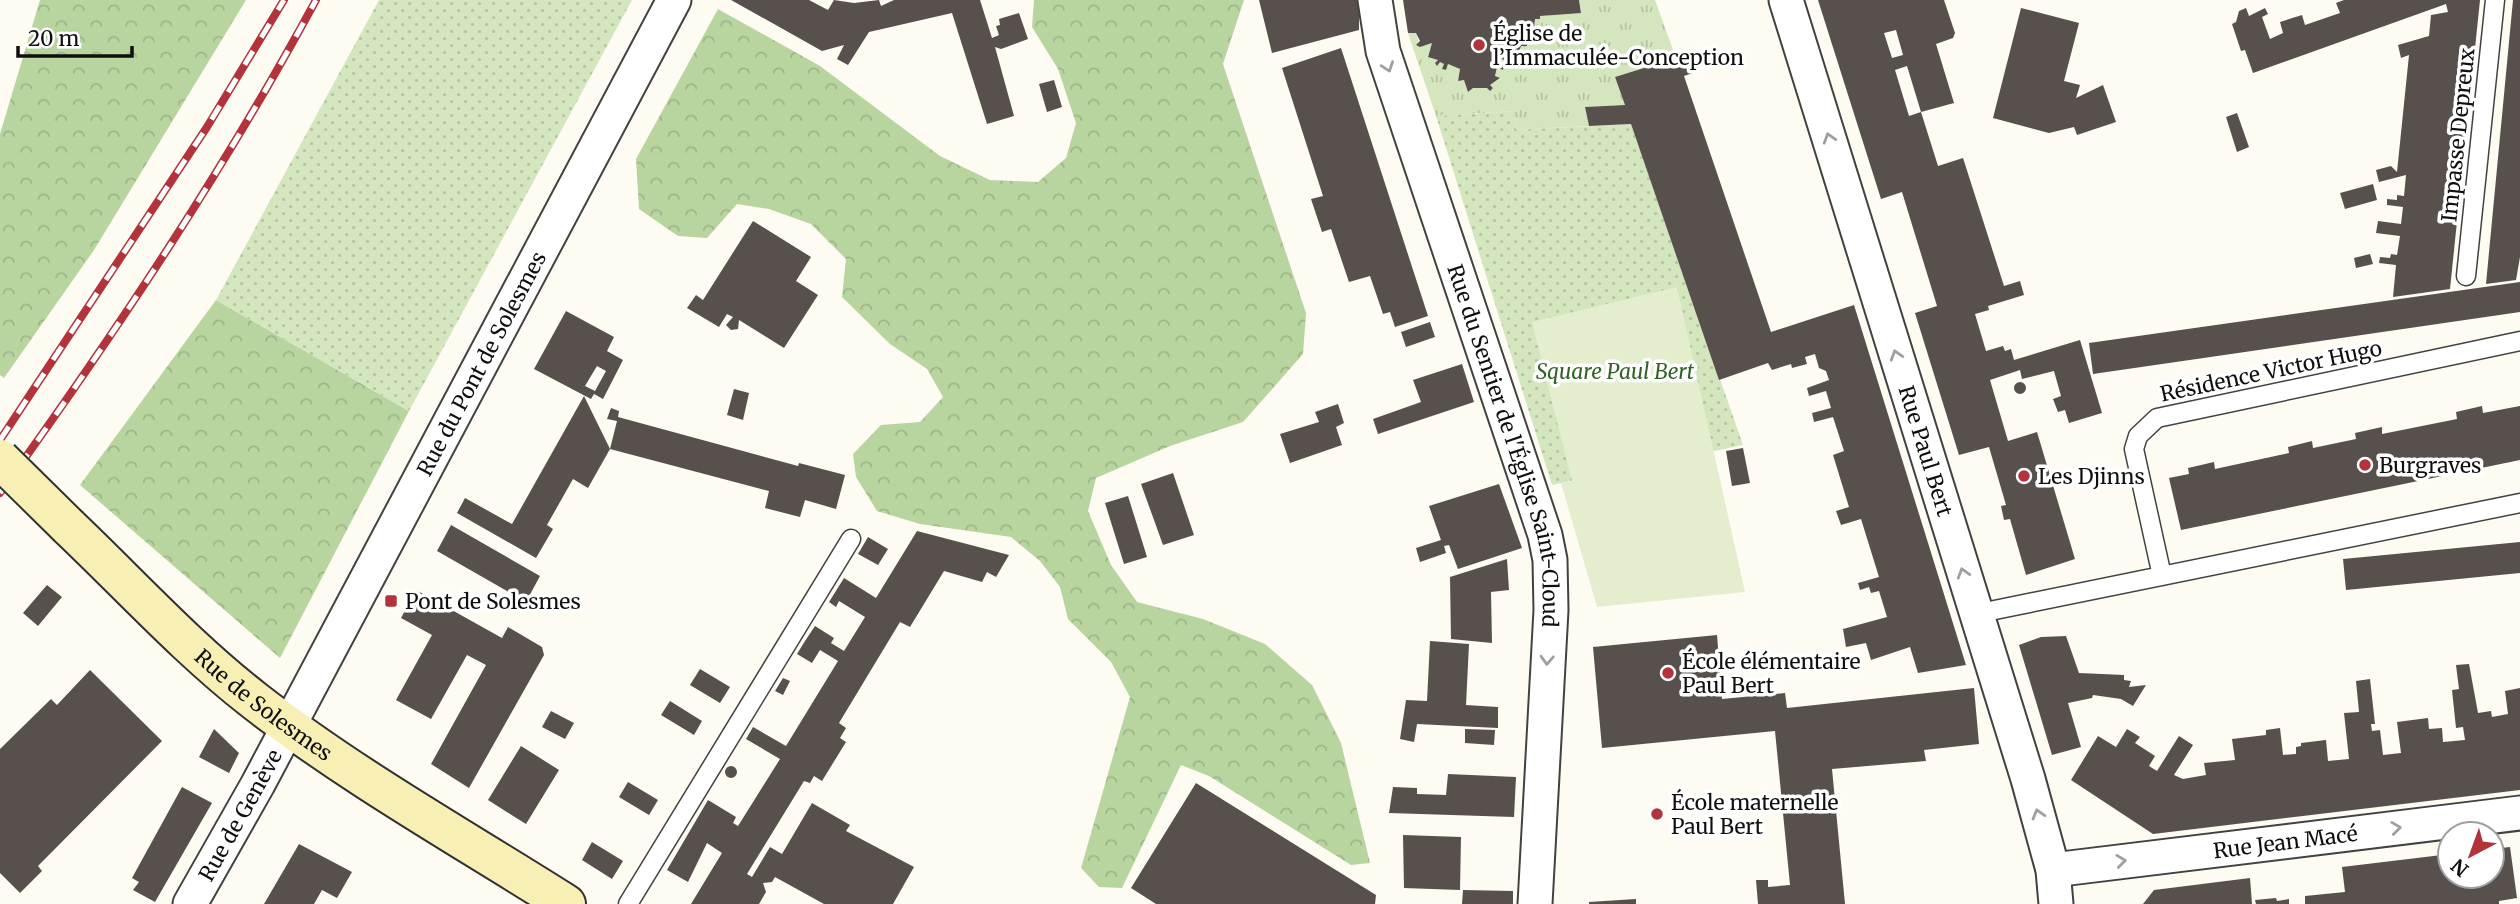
<svg xmlns="http://www.w3.org/2000/svg" width="2520" height="904" font-family="Merriweather,serif">
<style>
.grass{fill:url(#grass-tufts)}
.forest{fill:url(#forest-crowns)}
.park{fill:url(#park-dots)}
.pitch{fill:#e4eecf}
.building{fill:#57504c;fill-rule:evenodd}
.lines{fill:none;stroke-linecap:round;stroke-linejoin:round}
.service-casing{stroke:#424242;stroke-width:21}
.minor-casing{stroke:#424242;stroke-width:37}
.secondary-casing{stroke:#313131;stroke-width:42}
.service{stroke:#fff;stroke-width:18}
.minor{stroke:#fff;stroke-width:33}
.secondary{stroke:#f8efb4;stroke-width:38}
.rail-casing{stroke:#b3333b;stroke-width:8}
.rail{stroke:#fff;stroke-width:5;stroke-dasharray:16;stroke-linecap:butt}
.secondary-bridge-casing{stroke:#313131;stroke-width:42;stroke-linecap:butt}
.secondary-bridge{stroke:#f8efb4;stroke-width:38}
.oneway{stroke:#9f9f9f}
.poi-dot{fill:#b3333b;stroke:#fff;stroke-width:2.5}
.labels{text-anchor:middle;dominant-baseline:central;stroke-width:7;stroke-linejoin:round;paint-order:stroke}
.poi-label{font-size:21px;fill:#0f0f0f;stroke:#fff;text-anchor:start}
.street-label{font-size:21px;fill:#0f0f0f;stroke:#fff}
.park-label{font-size:21px;font-style:italic;fill:#326225;stroke:#fff}
</style>
<defs>
<pattern id="grass-tufts" width="24" height="20" patternUnits="userSpaceOnUse" patternTransform="scale(1.75)"><rect width="24" height="20" fill="#d4e6be"/><path d="M3 7l-1-3M5 7V3M7 7l1-3M15 17l-1-3M17 17v-4M19 17l1-3" fill="none" stroke="#b5c4a2"/></pattern>
<pattern id="forest-crowns" width="20" height="18" patternUnits="userSpaceOnUse" patternTransform="scale(1.75)"><rect width="20" height="18" fill="#b8d59f"/><path d="M2 6a3 3 0 1 1 6 0M12 15a3 3 0 1 1 6 0" fill="none" stroke="#9db688"/></pattern>
<pattern id="park-dots" width="8" height="8" patternUnits="userSpaceOnUse" patternTransform="scale(1.75)"><rect width="8" height="8" fill="#d4e6be"/><path d="M2 2h.1M6 6h.1" fill="none" stroke="#b5c4a2" stroke-width="1.8" stroke-linecap="round"/></pattern>
</defs>
<rect width="100%" height="100%" fill="#fefbf3"/>
<path class="grass" d="M1579,0H1655L1676,58L1615,77L1625,105L1585,107L1589,126L1516,130L1514,111L1436,116L1408,33H1416L1420,47L1432,43L1428,56L1438,60L1437,65L1440,62L1444,64L1443,69L1446,70L1448,64L1460,69L1458,81L1464,80L1468,92L1473,88H1487L1490,91L1493,88L1490,85L1500,79L1495,76L1497,67L1502,70L1504,66L1499,62L1501,58L1510,64L1509,58L1521,57L1518,54L1521,46H1527L1522,33L1532,36L1536,33L1534,29L1535,19H1540V16L1581,12Z"/>
<path class="forest" d="M40,0H246L94,250L4,378L0,375V134Z
M1034,0H1244L1223,64L1306,313L1303,354L1243,422L1170,446L1096,478L1088,511L1111,565L1137,602L1203,619L1265,644L1312,685L1341,743L1370,863L1351,865L1209,776L1181,765L1122,888L1099,887L1081,868L1130,697L1111,662L1068,619L1060,587L1040,561L1011,537L920,524L877,511L856,477L853,454L881,425L920,422L943,397L927,369L890,344L842,297L846,259L811,224L769,209L737,204L707,238L678,236L639,209L636,159L718,9L820,66L940,156L990,180L1038,182L1066,158L1076,123L1058,69L1032,27Z
M216,300L409,411L280,658L80,485Z"/>
<path class="park" d="M379,0H632L409,411L216,300Z
M1514,111L1516,130L1631,124L1743,445L1552,485L1436,116Z"/>
<path class="pitch" d="M1677,287L1745,592L1597,607L1561,483L1572,481L1532,322Z"/>
<path class="building" d="M731,0H809L828,10L834,0L854,3L879,0L881,6L894,0H980L992,38L999,35L996,26L1000,25L999,19L1019,13L1028,39L1001,49L995,47L1014,116L987,124L952,13L869,32L848,65L837,59L844,45L822,51Z
M1259,0H1359V30L1272,53Z
M1403,0H1579L1581,13L1540,16V19H1535L1534,29L1537,32L1532,36L1529,33H1522L1523,41H1527V46H1521L1518,54L1522,57L1509,58L1510,64L1501,58L1499,62L1504,65L1503,70L1497,67L1495,76L1500,78L1490,85L1493,88L1490,91L1487,88H1473L1468,92L1464,80L1458,81L1460,69L1448,64L1446,70L1442,69L1444,64L1440,62L1437,66L1435,63L1438,60L1428,57L1432,43L1420,47L1416,45L1420,41L1416,33H1408Z
M1818,0H1944L1955,33L1953,38L1936,44L1954,103L1921,112L1938,166L1963,158L2004,286L2020,281L2024,295L1988,306L1989,310L1975,314L1986,351L2003,346L2005,351L2011,349L2014,360L2080,340L2102,413L2069,423L2065,410L2058,412L2053,399L2061,396L2054,371L2022,379L2020,370L1990,380L2008,441L2037,432L2075,559L2026,575L2010,519L2004,520L2001,506L2006,505L1989,447L1959,455L1915,313L1937,306L1902,192L1881,199ZM1896,30L1903,55L1892,58L1884,33ZM1907,66L1921,112L1909,116L1895,70Z
M2344,0H2480L2450,289L2393,297L2396,265L2379,263L2380,257L2390,258L2391,254L2397,255L2400,236L2376,233L2378,221L2401,224L2403,207L2387,205V199L2397,200V195L2404,196L2406,175L2379,182L2376,170L2391,166L2397,172L2409,55L2401,58L2398,45L2429,36L2431,15L2448,12L2446,4L2253,73L2245,50L2241,51L2232,24L2236,22L2239,11L2246,8L2249,16L2265,8L2268,14L2262,17L2270,39L2283,33L2280,22L2302,15L2305,25L2340,13L2336,3Z
M2513,0H2520V257L2516,280L2486,284Z
M2021,8L2079,23L2064,81L2080,85L2076,98L2103,85L2116,122L2077,135L2074,127L2049,133L1993,118Z
M1341,48L1428,316L1395,327L1390,312L1383,314L1370,276L1349,282L1331,229L1322,232L1311,199L1323,196L1282,68Z
M1692,53L1698,71L1684,76L1771,332L1854,305L1966,665L1918,673L1910,647L1871,660L1866,643L1846,647L1843,629L1887,617L1879,591L1871,593L1869,587L1860,590L1858,583L1879,577L1861,519L1841,525L1836,511L1849,507L1833,455L1844,451L1833,417L1814,422L1812,413L1831,408L1826,391L1809,396L1807,388L1829,380L1826,371L1819,368L1815,354L1805,357L1807,364L1792,368L1791,364L1772,370L1768,363L1719,380L1631,124L1589,126L1585,107L1625,105L1615,77Z
M1054,80L1062,107L1047,112L1039,84Z
M2237,113L2249,147L2237,152L2226,117Z
M2373,184L2377,200L2345,209L2340,193Z
M753,221L811,257L796,281L818,295L784,348L739,320L738,329L731,330L726,325L733,317L727,314L719,327L687,308L696,295L703,300Z
M2370,254L2373,264L2356,268L2354,258Z
M2520,282V312L2093,374L2089,343Z
M566,311L614,337L607,351L623,360L603,399L594,394L591,399L534,369ZM597,366L606,371L595,391L585,386Z
M1430,322L1435,337L1406,347L1401,332Z
M1462,364L1474,402L1378,434L1373,419L1421,402L1413,380Z
M2014 388a6 6 0 1 1 12 0a6 6 0 1 1-12 0Z
M734,389L749,393L743,420L727,415Z
M584,396L610,449L588,488L573,479L547,525L553,529L536,558L457,513L465,498L512,524Z
M1338,404L1344,423L1336,427L1342,445L1290,463L1280,434L1319,422L1315,412Z
M2482,406L2483,413L2520,406V460L2181,530L2169,478L2189,474L2188,468L2214,462L2215,469L2289,453L2288,447L2312,441L2313,448L2356,439L2355,433L2382,427V434L2457,419L2456,412Z
M611,408L619,411L618,417L798,466L799,463L845,475L836,509L805,500L800,517L765,508L769,491L610,449L617,421L607,419Z
M1743,448L1750,483L1732,486L1726,451Z
M1173,473L1194,535L1163,545L1141,484Z
M1499,484L1522,548L1458,569L1449,545L1444,546L1446,553L1420,562L1416,548L1441,540L1429,506Z
M1128,496L1147,557L1124,564L1105,503Z
M451,525L540,576L526,602L437,551Z
M917,531L1009,555L996,577L987,572L982,582L944,571L910,627L900,622L839,723L846,728L840,738L846,742L822,781L814,776L810,783L804,781L747,874L752,877L770,847L782,854L812,803L850,825L846,831L914,867L893,904H824L775,877L772,882L763,883L766,892L759,904H691L722,853L707,843L688,882L667,870L674,858L708,800L736,817L733,823L738,826L780,759L746,739L753,727L786,746L838,661L820,650L812,663L797,654L805,641L815,626L834,638L831,643L844,651L865,617L839,601L836,607L829,602L844,578L876,598Z
M868,537L888,549L878,565L858,554Z
M2520,542V573L2346,590L2343,559Z
M1507,559L1509,590L1491,592L1492,643L1451,639L1450,577Z
M47,585L62,597L38,626L23,613Z
M416,590L502,638L508,627L542,647L544,655L469,788L431,764L486,665L467,655L431,719L396,700L432,635L401,618Z
M1717,635L1722,699L1785,693L1787,708L1974,688L1979,744L1924,750L1926,761L1832,769L1845,904H1758L1756,880H1768V887L1790,885L1775,731L1602,748L1593,647Z
M2066,636L2079,673L2124,675V680L2131,681L2129,687L2146,685L2133,706L2121,699L2093,695L2092,698L2068,703L2081,747L2052,755L2019,645L2041,637Z
M1430,641L1469,644L1466,705L1498,707V728L1417,724L1414,742L1400,739L1406,700L1427,701Z
M2469,664L2478,713L2491,711L2492,717L2508,714L2505,691L2520,688V790L2153,834L2071,780L2098,736L2116,747L2127,729L2140,737L2135,743L2155,756L2149,766L2157,771L2179,736L2193,745L2174,775L2183,779L2206,775L2204,763L2235,760L2232,739L2266,735V730L2280,728L2283,755L2296,754V747L2301,746V743L2326,740L2328,761L2349,759L2344,713L2359,712L2356,681L2370,679L2375,724H2371L2372,731L2380,730L2383,755L2401,753L2397,722L2428,718L2429,729L2442,728L2443,742L2465,740L2463,727L2456,728L2452,690L2459,689L2456,665Z
M700,669L730,687L720,703L690,685Z
M90,670L162,741L38,866L42,871L20,893L0,873V749L51,699L57,705Z
M783,678L790,681L783,695L775,691Z
M670,701L702,721L694,735L661,715Z
M551,711L574,723L565,739L542,727Z
M214,729L239,753L229,773L199,757Z
M1465,729L1495,730L1494,745L1465,743Z
M521,746L559,770L526,824L488,800Z
M725 772a6 6 0 1 1 12 0a6 6 0 1 1-12 0Z
M1448,774L1516,777L1514,817L1389,813L1393,787L1417,788V794L1446,795Z
M628,782L658,800L649,815L619,797Z
M1196,783L1376,895L1375,904H1156L1131,888Z
M182,787L212,803L155,902L133,890L139,882L132,878Z
M1403,835L1461,837L1460,890L1404,888Z
M592,842L623,861L612,879L582,860Z
M299,844L352,872L337,898L322,890L314,904H264Z
M2510,847L2517,898L2499,901V904H2305V896L2345,892L2342,867L2450,854V876H2492V849Z
M2250,878L2252,904H2143L2154,890Z
M1463,890L1513,891V904H1462Z
M2276,898L2277,901L2289,899V904H2256L2255,900Z
M1636,899V904H1589V902Z"/>
<g class="lines">
<g class="service-casing">
<path id="service" d="M2466,276L2495,0
M2162,576L2134,449L2138,436L2157,418L2520,341
M1975,614L2520,503
M628,904L851,539"/>
</g>
<g class="minor-casing">
<g id="minor">
<path id="s1" d="M1375,0L1383,51L1545,535L1550,560L1551,610L1535,904"/>
<path id="s2" d="M1786,0L2028,779L2053,870L2056,904"/>
<path id="s3" d="M2053,870L2520,813"/>
<path id="s4" d="M190,904L258,784L674,0"/>
</g>
</g>
<g class="secondary-casing">
<g id="secondary">
<path id="s5" d="M69,527C130,585 188,649 255,701C353,777 462,838 566,904"/>
</g>
</g>
<use href="#service" class="service"/>
<use href="#minor" class="minor"/>
<use href="#secondary" class="secondary"/>
<g class="rail-casing">
<path id="rail" d="M0,440L207,127L284,0
M0,493C114,335 223,172 316,0"/>
</g>
<use href="#rail" class="rail"/>
<g class="secondary-bridge-casing">
<path id="secondary-bridge" d="M0,459L69,527"/>
</g>
<use href="#secondary-bridge" class="secondary-bridge"/>
</g>
<defs><path id="oneway-chevron" d="M-2-3.5L2.5 0L-2 3.5" fill="none" stroke-width="1.6" stroke-linecap="round" stroke-linejoin="round" transform="scale(1.75)"/></defs>
<g class="oneway">
<use href="#oneway-chevron" transform="translate(1388 67) rotate(71)"/>
<use href="#oneway-chevron" transform="translate(1829 138) rotate(-107)"/>
<use href="#oneway-chevron" transform="translate(1896 355) rotate(-107)"/>
<use href="#oneway-chevron" transform="translate(1963 573) rotate(-107)"/>
<use href="#oneway-chevron" transform="translate(1547 660) rotate(93)"/>
<use href="#oneway-chevron" transform="translate(2038 814) rotate(-106)"/>
<use href="#oneway-chevron" transform="translate(2396 828) rotate(-7)"/>
<use href="#oneway-chevron" transform="translate(2121 861) rotate(-7)"/>
</g>
<g class="poi-dot">
<circle cx="1479" cy="45" r="7"/>
<circle cx="2365" cy="465" r="7"/>
<circle cx="2024" cy="476" r="7"/>
<rect x="384" y="594" width="14" height="14" rx="3.5"/>
<circle cx="1668" cy="673" r="7"/>
<circle cx="1657" cy="814" r="7"/>
</g>
<g class="labels">
<g class="poi-label">
<text x="1493" y="33">Église de<tspan x="1493" dy="24">l’Immaculée-Conception</tspan></text>
<text x="2379" y="465">Burgraves</text>
<text x="2038" y="476">Les Djinns</text>
<text x="405" y="601">Pont de Solesmes</text>
<text x="1682" y="661">École élémentaire<tspan x="1682" dy="24">Paul Bert</tspan></text>
<text x="1671" y="802">École maternelle<tspan x="1671" dy="24">Paul Bert</tspan></text>
</g>
<g class="street-label">
<text transform="translate(2458 135) rotate(-84)">Impasse Depreux</text>
<text stroke="none"><textPath href="#s4" startOffset="614">Rue du Pont de Solesmes</textPath></text>
<text transform="translate(2271 371) rotate(-12)">Résidence Victor Hugo</text>
<text stroke="none"><textPath href="#s1" startOffset="466">Rue du Sentier de l'Église Saint-Cloud</textPath></text>
<text stroke="none"><textPath href="#s2" startOffset="472">Rue Paul Bert</textPath></text>
<text stroke="none"><textPath href="#s5" startOffset="264">Rue de Solesmes</textPath></text>
<text stroke="none"><textPath href="#s4" startOffset="102">Rue de Genève</textPath></text>
<text stroke="none"><textPath href="#s3" startOffset="234">Rue Jean Macé</textPath></text>
</g>
<g class="park-label">
<text x="1615" y="371">Square Paul Bert</text>
</g>
</g>
<g transform="translate(2471 855) rotate(221)"><circle r="33" fill="#ffffff" stroke="#9f9f9f" stroke-width="2"/>
<path d="M0-5L12 26L0 18L-12 26Z" fill="#b3333b"/>
<text y="-10" font-size="19" font-weight="bold" text-anchor="middle" fill="#0f0f0f">N</text>
</g>
<path d="M18 46v10h114v-10" fill="none" stroke="#0f0f0f" stroke-width="3.5"/>
<text x="28" y="46" font-size="21" fill="#0f0f0f" stroke="#ffffff" stroke-width="5" paint-order="stroke">20 m</text>
</svg>
